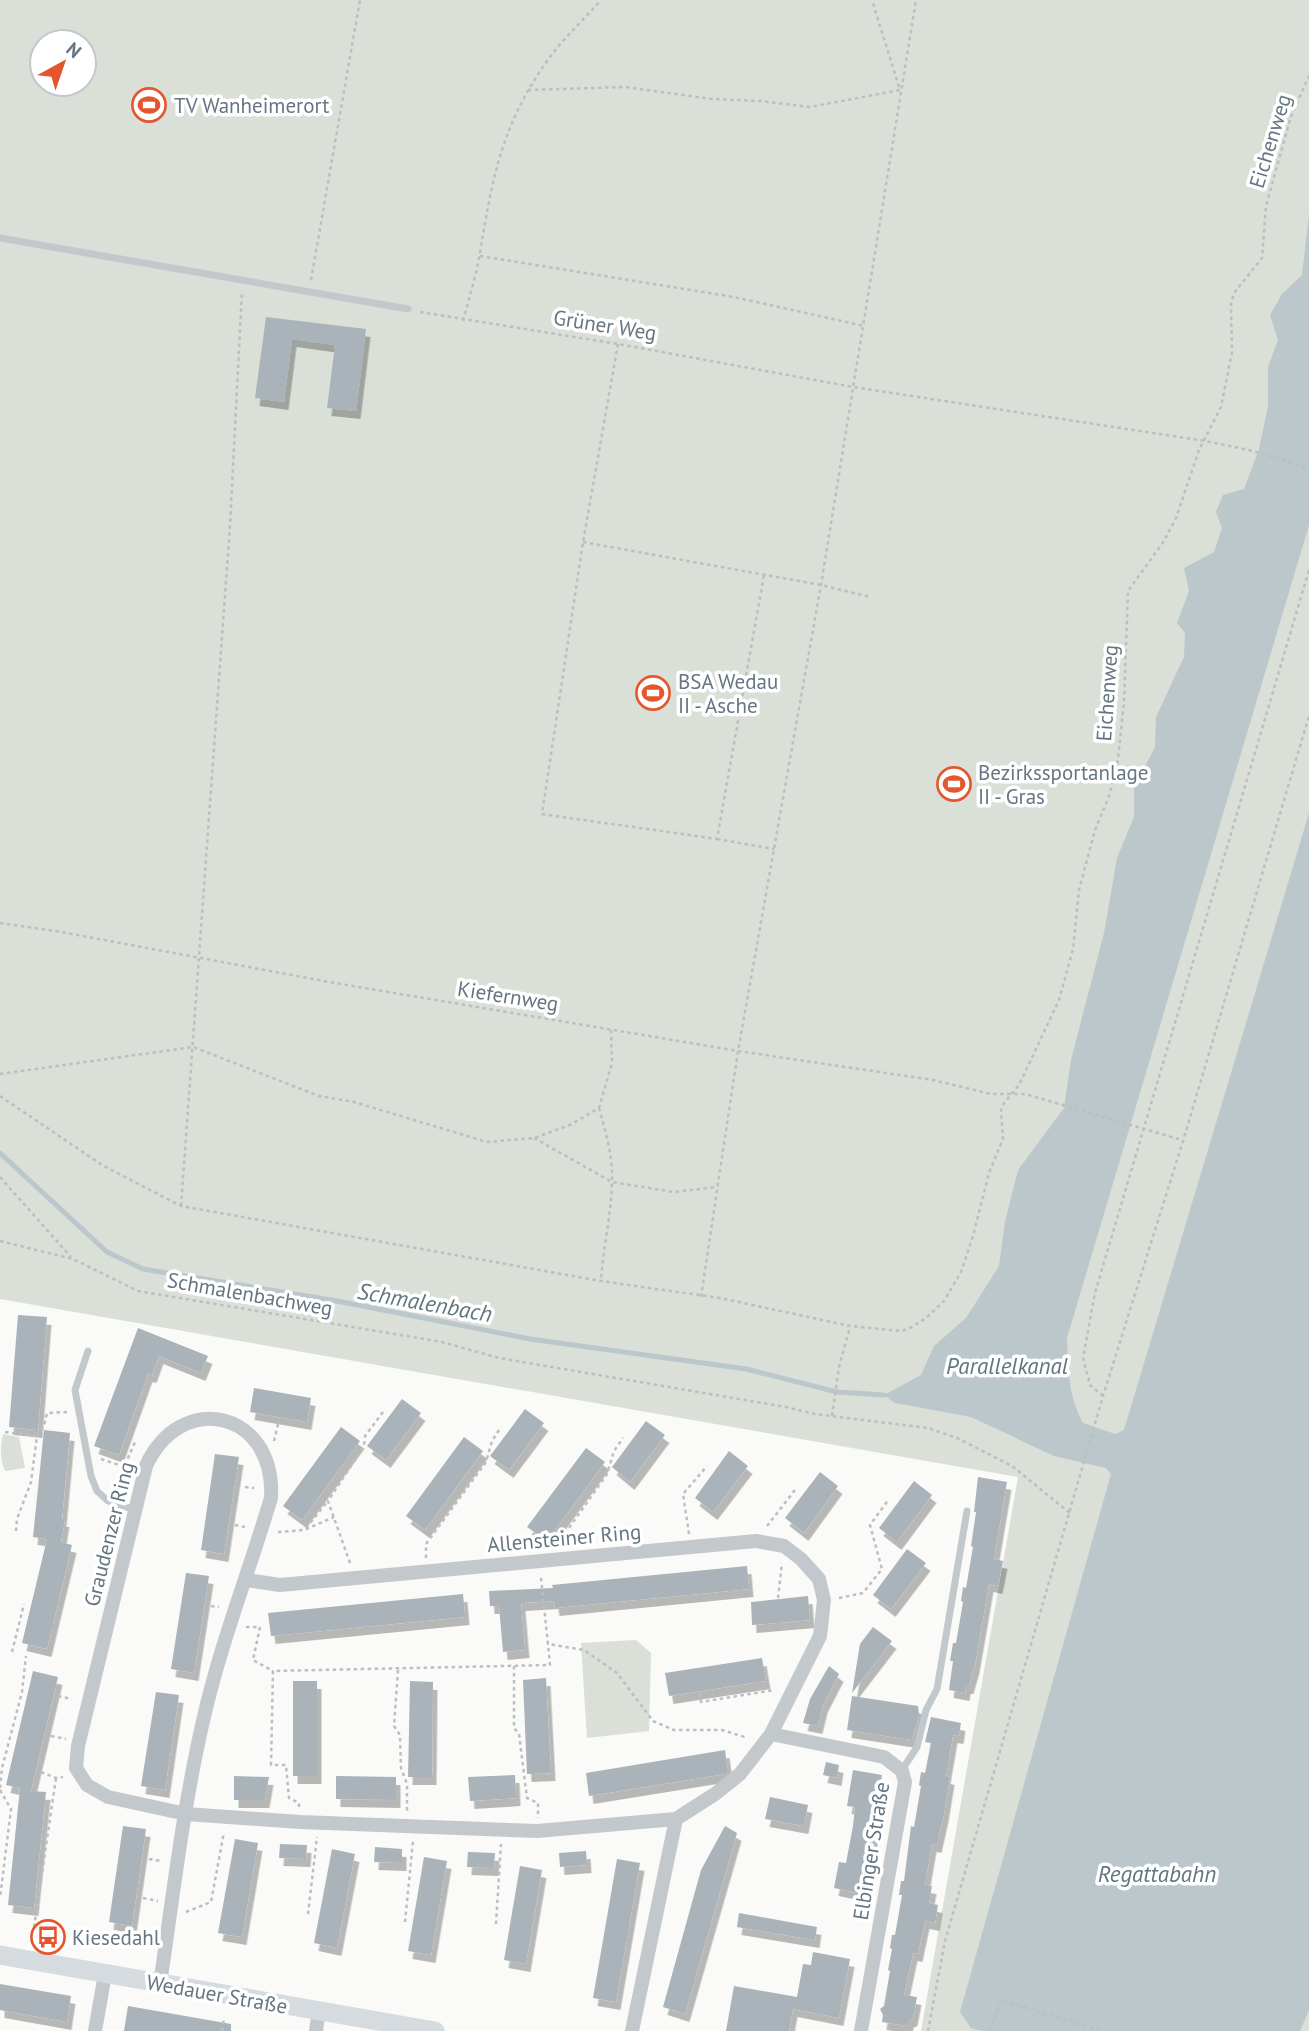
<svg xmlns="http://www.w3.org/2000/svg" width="1309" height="2031" font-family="'PT Sans',sans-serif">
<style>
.green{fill:#dadfd7;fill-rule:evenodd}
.water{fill:#bbc7cb}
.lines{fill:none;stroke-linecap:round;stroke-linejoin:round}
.stream{stroke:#bbc7cb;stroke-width:5}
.building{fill:#aab3b9;filter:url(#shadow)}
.path{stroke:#bbbfc2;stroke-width:2.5;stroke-dasharray:3.5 3.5;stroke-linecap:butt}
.service{stroke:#c3c8cc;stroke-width:7}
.minor{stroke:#c3c8cc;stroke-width:14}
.secondary{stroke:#d6dbdf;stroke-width:19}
.labels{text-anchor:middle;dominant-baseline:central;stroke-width:7;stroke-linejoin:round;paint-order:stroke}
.poi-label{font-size:21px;fill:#657683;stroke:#fff;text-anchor:start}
.street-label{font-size:21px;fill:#657683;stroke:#fff}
.water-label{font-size:23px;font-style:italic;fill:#60757c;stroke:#fff}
</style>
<defs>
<filter id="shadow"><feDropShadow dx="4.5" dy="8" stdDeviation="0" flood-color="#0004"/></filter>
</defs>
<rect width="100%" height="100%" fill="#fafaf8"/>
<path class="green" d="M0,0H1309V2031H921L1018,1477L0,1299ZM42,42H84V84H42Z
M3,1434L19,1437L25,1468L5,1471C0,1460 0,1446 3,1434Z
M636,1640L651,1653L649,1731L587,1738L581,1643Z"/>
<path class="water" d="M1309,215V525L1067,1338C1068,1368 1068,1396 1083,1423L1115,1434L1124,1430L1309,813V2010L1300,2031H982L971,2028L960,2012L1111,1474L1106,1468L1054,1456L971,1417L895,1403L884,1395L921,1375L934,1346L966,1318L999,1266L1005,1222L1018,1170L1064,1108L1071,1060L1104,933L1117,858L1134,817V788L1155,747L1156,717L1184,657L1185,633L1177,623L1189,591L1184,568L1214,552L1222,528L1216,512L1223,495L1244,489L1259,449L1268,406V367L1278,340L1270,315L1282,294L1302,275Z"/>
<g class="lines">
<path class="stream" d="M0,1153L107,1252L143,1269L337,1301L530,1339L746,1369L837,1392L884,1395"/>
</g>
<path class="building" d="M266,317L366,329L356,411L327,408L335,345L292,339L284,402L255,398Z
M18,1315L47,1317L38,1430L9,1427Z
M138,1328L208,1356L201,1373L159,1356L152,1375L148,1374L119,1455L94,1446Z
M254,1388L311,1398L307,1422L250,1412Z
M402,1399L421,1413L386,1460L367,1446Z
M525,1409L544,1423L509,1470L490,1456Z
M646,1421L665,1435L630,1482L612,1467Z
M341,1427L360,1441L302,1520L283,1506Z
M44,1430L70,1433L62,1519H65L61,1542L72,1545L47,1649L22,1643L47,1539L33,1537Z
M464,1437L483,1451L425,1530L406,1516Z
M586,1448L605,1462L547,1541L527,1527Z
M729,1451L748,1466L713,1512L695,1498Z
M215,1454L239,1457L224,1554L201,1550Z
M820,1472L838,1486L804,1533L785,1518Z
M978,1477L1007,1482L994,1559L1003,1561L998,1586L989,1584L975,1665L969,1686H966L965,1693L949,1690L953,1661H950L953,1643H956L963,1602L961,1601L963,1587L966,1588L973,1547L971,1546L976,1512H974Z
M914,1481L932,1495L897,1542L879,1528Z
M907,1549L926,1563L891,1609L873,1595Z
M747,1566L749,1589L555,1608L554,1601L521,1603L525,1650L503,1652L499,1606H490L489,1591L553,1588L552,1585Z
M186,1573L209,1576L194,1673L171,1669Z
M463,1594L465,1617L271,1636L268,1613Z
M808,1596L810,1620L752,1625L751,1602Z
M873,1627L892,1641L852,1693L860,1644Z
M762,1658L766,1681L669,1696L665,1673Z
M829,1666L839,1674L823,1705L818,1726L803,1723L810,1699Z
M33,1671L58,1677L31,1791L46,1792L34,1908L8,1905L20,1788L6,1785Z
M546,1678L551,1773L527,1774L523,1680Z
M293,1681H317V1776H293Z
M410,1681L433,1682L432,1777H408Z
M156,1692L179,1695L165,1790L141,1786Z
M852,1696L918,1706L919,1715L912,1740L847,1730Z
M931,1717L961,1723L959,1736L953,1735L946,1776L950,1777L944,1814L937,1845L932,1844L925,1885L932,1886L929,1903L938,1905L935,1923L925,1921L918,1954L913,1953L904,1995L917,1997L913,2018L909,2020L908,2026L882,2022L883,2015L880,2009L884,2006L890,1971L888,1970L892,1949L890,1948L892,1935H895L902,1895H899L901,1881H904L911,1826L914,1827L921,1786L919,1785L921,1772L925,1773L931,1743L925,1742Z
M725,1750L728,1771L725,1774L589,1796L586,1773Z
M826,1762L839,1765L837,1778L823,1775Z
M853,1770L882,1775L871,1850L868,1865L863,1864L858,1893L834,1888L839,1862L846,1863L853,1826L855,1807L847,1806Z
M515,1775L516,1798L470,1801L468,1777Z
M234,1776L269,1777L265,1800H234Z
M336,1776L396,1777V1800L336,1799Z
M770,1797L808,1805L804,1826L765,1819Z
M123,1826L146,1829L132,1926L109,1922Z
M725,1826L737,1833L685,2014L663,2007L701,1870Z
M235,1839L258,1843L242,1937L218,1933Z
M280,1844L307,1845L306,1859L279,1858Z
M375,1847L402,1849V1863L374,1862Z
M332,1849L355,1854L337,1948L314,1943Z
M586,1851L587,1865L560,1867L559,1853Z
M468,1852L495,1853L494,1868L467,1867Z
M424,1857L447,1861L431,1955L408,1951Z
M617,1859L640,1863L616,2002L593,1998Z
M520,1866L542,1870L526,1964L504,1960Z
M739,1913L817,1927L815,1940L737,1927Z
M813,1952L850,1959L839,2018L793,2009L789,2031H726L734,1986L797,1997L803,1964L811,1965Z
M0,1984L71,1996L67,2022L0,2010Z
M128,2006L231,2024V2031H124Z"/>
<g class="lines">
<path class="path" d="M528,90L625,87L712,99L760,101L810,107L900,90L872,0
M480,256L734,297L864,326
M311,280L360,0
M420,312L618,344L853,387L1205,441L1249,450L1309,468
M463,321C469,298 476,276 480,253C492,180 501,127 545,64C561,40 582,22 601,0
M618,344L583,542L542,814L717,839L764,575
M583,542L821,585L870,597
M717,839L774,849
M0,923L56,931L329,982L738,1051L933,1080L991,1094H1025L1182,1140
M0,1074L193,1047L319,1096L354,1102L487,1142L534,1138L570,1125L599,1108L612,1063L611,1030
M0,1096L102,1165L181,1206L601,1281L720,1298L850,1326L901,1331L910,1328L925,1319L944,1301L961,1272L973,1236L989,1173L1003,1139L1001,1111L1004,1103L1019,1085L1059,1000L1073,949L1079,890L1095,830L1108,799L1117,768L1124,702L1128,591L1164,541L1176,518L1199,450L1221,407L1232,352L1231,304L1234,293L1262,258L1266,206L1291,116L1309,76
M599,1108C606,1132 613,1158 612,1183C611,1216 603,1248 601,1281
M534,1138L612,1182L674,1192L717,1187
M0,1177L71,1257
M181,1206L230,526L242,291
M0,1241L73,1259L138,1291L442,1342L499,1358L786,1407L815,1414L928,1428L957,1438L1012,1466L1071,1514
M701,1297L738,1051L821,585L916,0
M1103,1396L1090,1385L1083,1358L1095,1293L1309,570
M832,1416L839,1367L850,1327
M5,1432L37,1436
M274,1441L278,1424
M101,1459L131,1469
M125,1465L135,1442
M245,1487L254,1488
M235,1525L245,1527
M767,1526L795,1490
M306,1528L328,1501
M16,1531L17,1519L31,1482L37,1436L44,1426L47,1413L67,1412
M278,1532L304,1530L334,1517
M689,1534L683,1494L707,1466
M557,1545L607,1474L614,1451L623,1438
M426,1558V1544L486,1462L492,1441L501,1427
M350,1563L328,1501L364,1446L365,1436L383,1412
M541,1578L548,1644L584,1650L617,1673L653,1721L674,1730H722L748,1738
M778,1598L782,1563
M839,1598L863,1593L882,1569L870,1525L889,1499
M211,1606L219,1607
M246,1627H260L253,1660L273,1671
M12,1652L24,1604
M514,1666V1728L519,1734L527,1798L538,1803V1818
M398,1670L394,1726L400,1735L401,1768L407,1784V1811
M700,1693L701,1702L774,1690
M58,1696L72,1699
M51,1736L66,1739
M41,1772L56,1778L63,1777
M0,1788L2,1768L22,1692L26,1656
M0,1790L11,1809L0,1898
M299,1807V1803L289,1798L286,1765H271L273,1671L550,1665L548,1644
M149,1859L161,1861
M143,1898L158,1901
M186,1912L211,1902L224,1832
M308,1914L317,1837
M405,1922L413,1841
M496,1924L501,1844
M32,1941L56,1778
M222,2031L224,2019
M928,2031L945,1941L1103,1396L1183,1141L1309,716
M990,2031L1001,2000L1102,2031"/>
<path class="service" d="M0,238L408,309
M88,1351L75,1390L91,1476L97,1491L108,1501L135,1510
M902,1770L917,1747L926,1710L937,1689L967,1511"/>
<path class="minor" d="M771,1734L884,1757L902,1771L905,1782L861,2031
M160,1984C173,1896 183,1808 203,1721C220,1645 249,1572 271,1498C276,1411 181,1389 146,1466L78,1746L76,1768L87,1785L108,1797L186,1814L300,1822L537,1831L676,1819L715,1794L740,1774L771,1734L820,1636L824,1600L819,1579L801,1559L784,1546L756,1541L280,1585L246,1580
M95,2031L105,1974
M316,2031L319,2011
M632,2031L676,1819"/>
<path class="secondary" d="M0,1955L435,2031"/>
</g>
<defs>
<g id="stadium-ring" transform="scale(1.75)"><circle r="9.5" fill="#fff" stroke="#e4572e" stroke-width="1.5"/><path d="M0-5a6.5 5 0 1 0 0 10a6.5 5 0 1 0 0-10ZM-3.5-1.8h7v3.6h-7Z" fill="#e4572e"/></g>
<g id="bus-ring" transform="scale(1.75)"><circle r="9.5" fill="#fff" stroke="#e4572e" stroke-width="1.5"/><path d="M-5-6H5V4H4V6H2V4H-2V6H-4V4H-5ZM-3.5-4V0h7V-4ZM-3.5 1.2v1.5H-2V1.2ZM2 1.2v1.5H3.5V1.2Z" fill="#e4572e"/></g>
</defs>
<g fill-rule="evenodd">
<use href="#stadium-ring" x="149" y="105"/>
<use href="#stadium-ring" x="653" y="693"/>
<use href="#stadium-ring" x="954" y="784"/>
<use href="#bus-ring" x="48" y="1937"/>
</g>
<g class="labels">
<g class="poi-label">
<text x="174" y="105">TV Wanheimerort</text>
<text x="678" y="681">BSA Wedau<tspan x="678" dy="24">II - Asche</tspan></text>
<text x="978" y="772">Bezirkssportanlage<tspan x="978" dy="24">II - Gras</tspan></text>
<text x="72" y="1937">Kiesedahl</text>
</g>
<g class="street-label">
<text transform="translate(1270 141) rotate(-73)">Eichenweg</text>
<text transform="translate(605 325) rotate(9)">Grüner Weg</text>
<text transform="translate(1107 693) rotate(-86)">Eichenweg</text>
<text transform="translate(508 996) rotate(9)">Kiefernweg</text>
<text transform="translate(250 1294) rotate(10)">Schmalenbachweg</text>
<text transform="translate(109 1534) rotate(-76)">Graudenzer Ring</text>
<text transform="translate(564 1538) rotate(-5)">Allensteiner Ring</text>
<text transform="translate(871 1851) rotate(-81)">Elbinger Straße</text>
<text transform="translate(217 1994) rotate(10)">Wedauer Straße</text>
</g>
<g class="water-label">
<text transform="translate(425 1302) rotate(10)">Schmalenbach</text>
<text x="1007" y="1365">Parallelkanal</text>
<text x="1157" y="1873">Regattabahn</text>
</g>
</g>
<g transform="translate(63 63) rotate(40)"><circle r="33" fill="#ffffff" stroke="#c1c8cd" stroke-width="2"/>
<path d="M0-5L12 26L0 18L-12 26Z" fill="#e4572e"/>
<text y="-10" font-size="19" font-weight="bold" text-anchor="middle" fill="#657683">N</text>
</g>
</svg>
